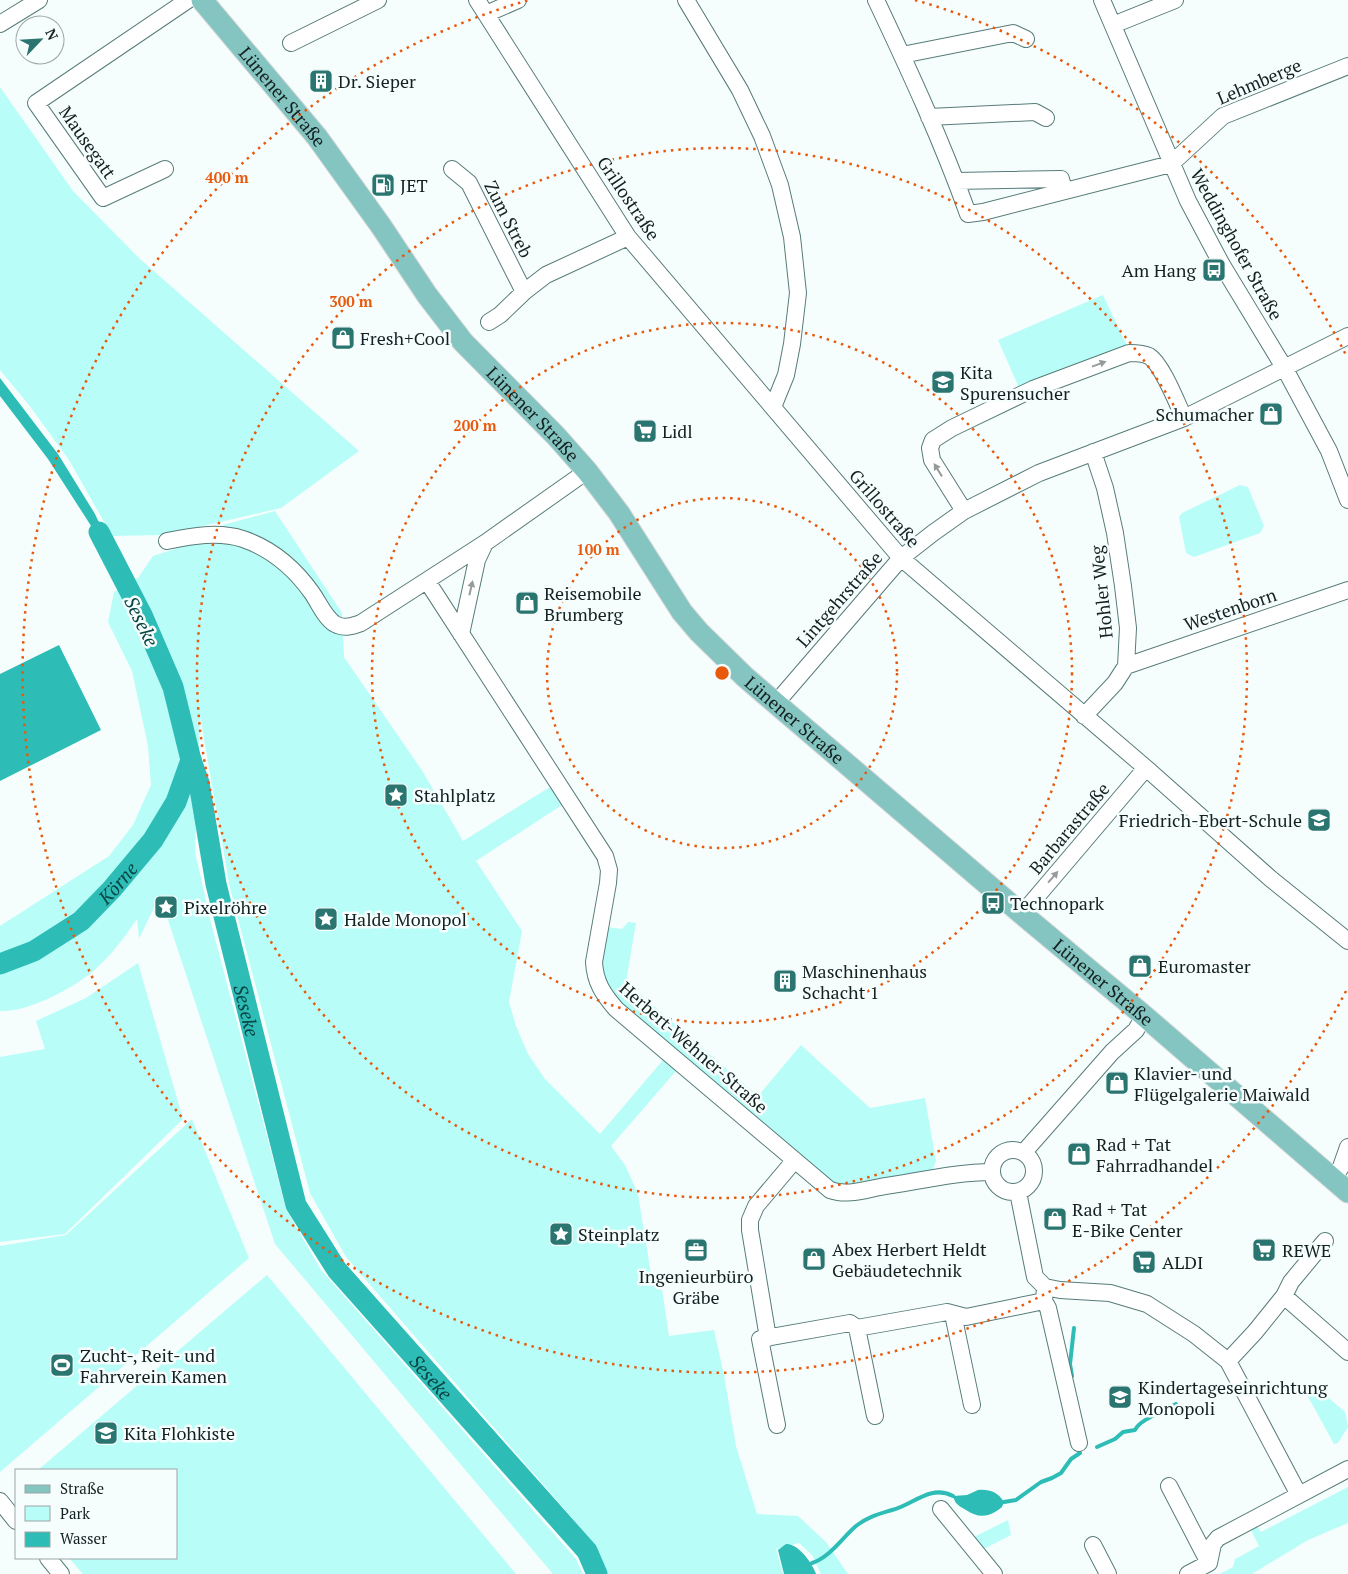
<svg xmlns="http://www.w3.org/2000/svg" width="1348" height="1574" font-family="'PT Serif',serif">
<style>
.green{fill:#b8fdf8}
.water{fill:#2ebcb7}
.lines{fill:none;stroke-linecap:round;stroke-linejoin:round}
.stream{stroke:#2ebcb7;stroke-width:4}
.river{stroke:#2ebcb7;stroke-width:21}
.minor-casing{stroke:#577c79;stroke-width:18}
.major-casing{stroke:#d5d7d7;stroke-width:23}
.minor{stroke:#fff;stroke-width:16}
.major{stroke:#84c4c1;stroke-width:21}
.oneway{fill:#959c9b}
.ring{fill:none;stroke:#e8590c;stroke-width:2.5;stroke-dasharray:2.5 5}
.labels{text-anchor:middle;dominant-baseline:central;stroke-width:5;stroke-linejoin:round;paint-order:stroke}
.poi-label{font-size:18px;fill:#132221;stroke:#f6fefd;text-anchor:start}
.street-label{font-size:18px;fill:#132221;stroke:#f6fefd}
.water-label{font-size:19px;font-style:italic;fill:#094644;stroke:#f6fefd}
.centre{fill:#e8590c;stroke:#f6fefd;stroke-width:2.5}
.ring-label{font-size:15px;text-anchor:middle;font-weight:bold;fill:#e8590c;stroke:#f6fefd;stroke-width:5;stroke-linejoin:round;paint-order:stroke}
</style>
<rect width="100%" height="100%" fill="#f6fefd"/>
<path class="green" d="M0,87L73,191L140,259L359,451L281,508L164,535L112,536L69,460L29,405L0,370Z
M1103,295L1127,346L1020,390L998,340Z
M1240,485L1248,487L1264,526L1260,533L1194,557L1186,553L1179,517L1182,513Z
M275,511L342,613L344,657L423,772L463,841L550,787L562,805L476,861L522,931L509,1002L516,1026L528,1054L545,1079L600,1134L663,1060L676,1071L611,1146L625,1165L638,1194L652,1280L661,1282L669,1336L714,1330L724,1375L736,1446L757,1514L798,1516L826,1542L848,1574H821L812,1555L799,1543L776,1549L783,1574H607L593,1542L346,1257L310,1193L230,888L200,716L195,852L211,923L286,1209L321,1270L576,1559L583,1574H553L275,1244L168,920L176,908L174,899H158L139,939L137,919C124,938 110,957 92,972C72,989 26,1013 0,1011V926L109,856L133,825L151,785L148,746L132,671L108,622L114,592L138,578L153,556L187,545L225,543L223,525Z
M628,922L636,923L626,982L758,1096L801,1045L870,1108L925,1098L936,1161L933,1169L927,1173L847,1186L831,1183L618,1004L606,986L600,958L606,927L622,929Z
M138,963L183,1119L65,1234L0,1242V1057L45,1049L36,1021L86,998Z
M192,1119L249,1258L0,1472V1246L66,1235Z
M267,1275L516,1574H83L69,1558H176V1470H38Z
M1310,1388H1317L1345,1412L1348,1427L1338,1443L1334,1444L1306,1393Z
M1348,1487V1523L1308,1540L1252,1574H1220L1233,1567L1235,1559L1259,1546L1249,1526L1255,1522L1261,1532Z
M1008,1520L1011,1535L980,1551L970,1539Z"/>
<path class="water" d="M0,378L58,454L95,514L115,557L107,562L95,532L48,459L0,396Z
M59,645L101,730L0,781V674Z
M978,1490C989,1489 998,1492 1004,1502L1002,1507C990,1517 979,1519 966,1510C959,1506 955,1504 953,1496L967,1495Z
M786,1544C798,1543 813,1564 816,1574H784L778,1550Z"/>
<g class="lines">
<path class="stream" d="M1072,1376L1070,1364L1074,1328
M1097,1447L1115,1439L1123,1432L1135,1430C1140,1419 1165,1411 1176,1404
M1004,1502L1016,1500L1041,1482L1052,1478L1061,1473L1071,1459L1080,1453
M812,1563C830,1557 842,1538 856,1526C867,1517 879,1514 892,1510C913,1505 930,1484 953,1496"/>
<g class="river">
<path id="s1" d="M99,532L142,615L173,687L191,760L199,783L216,884L296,1205L337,1270L587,1551L597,1574"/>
<path id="s2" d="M0,964L34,951L81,921L112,889L153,840L176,802L191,760"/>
</g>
<g class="minor-casing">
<path id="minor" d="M477,0L628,237L901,558L1146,768L1271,879L1348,941
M686,0L740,90L762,136L780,185L792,237L798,293L792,344L786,375L773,407
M876,0C909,70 942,141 968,214L983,212L1171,164L1223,116L1348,66
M1102,0L1188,201L1222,265L1285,369L1329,451L1348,500
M486,14L518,0
M0,24L39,0
M1113,25L1175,0
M291,43L378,0
M902,55L1013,33L1026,39
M929,117L1035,112L1046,118
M165,169L103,198L36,103L188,0
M452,169L469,183L524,292
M956,181L1061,179L1064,190
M489,322L500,315L524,292L546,275L628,237
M964,511L932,460L930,448L933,440L952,428L1033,389L1129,353C1136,353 1143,353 1149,356C1162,364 1177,403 1184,418
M167,541C192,536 218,531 243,539C272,549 295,569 312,593C319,603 325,618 335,624C344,629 353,626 361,623L485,543L587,471
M427,581L605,856L609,870L608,883L594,962C595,982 603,994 616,1009L830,1190C846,1196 864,1190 880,1187C916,1182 955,1172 992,1172
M461,634L477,560L485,543
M1126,666L1348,590
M776,703L901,558L933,533L964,511L1039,473L1184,418L1348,336
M1084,716L1115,683L1126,666L1128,628L1123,586L1115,533L1105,488L1093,452
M1022,914L1146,768
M992 1171a21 21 0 1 1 42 0a21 21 0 1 1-42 0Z
M1024,1152L1112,1052L1136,1030L1144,1016
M1333,1179L1341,1167L1348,1147
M1018,1192L1035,1277L1045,1287L1060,1290L1110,1293L1147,1304L1194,1334L1228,1361L1255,1332L1284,1296L1291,1282L1325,1241
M1284,1296L1348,1352
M1044,1301L1048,1308L1079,1443
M953,1314L972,1405
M857,1328L875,1416
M768,1338L750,1230V1220L756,1206L794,1161
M1228,1361L1299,1495
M777,1425L760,1339L850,1323L857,1328L947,1312L966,1317L1044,1301L1045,1287
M1169,1486L1209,1563
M0,1501L16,1521
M941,1509L994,1574
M1093,1545L1108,1574
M48,1558L61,1574
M1188,1574L1209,1563L1213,1544L1218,1538L1348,1469"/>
</g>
<g class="major-casing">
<g id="major">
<path id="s3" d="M202,0L317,137L381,226L427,295L463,342L556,436L587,471L619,513L682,612L699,632L745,677L1022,914L1142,1014L1348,1192"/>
</g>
</g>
<use href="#minor" class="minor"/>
<use href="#major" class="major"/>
</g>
<defs><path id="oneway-solid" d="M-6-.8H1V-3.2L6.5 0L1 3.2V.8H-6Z" transform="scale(1.25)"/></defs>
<g class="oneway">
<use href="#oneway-solid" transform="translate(1099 364) rotate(-20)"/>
<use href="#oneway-solid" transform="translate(938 470) rotate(-122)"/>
<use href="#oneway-solid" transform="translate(471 588) rotate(-77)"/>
<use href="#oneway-solid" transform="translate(1053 877) rotate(-49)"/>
</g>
<g class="ring">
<circle cx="722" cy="673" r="175"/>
<circle cx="722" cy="673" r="350"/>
<circle cx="722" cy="673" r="525"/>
<path d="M1346 991A700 700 0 1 1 529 0M915 0A700 700 0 0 1 1346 355"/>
</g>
<defs>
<g id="building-square" transform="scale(1.25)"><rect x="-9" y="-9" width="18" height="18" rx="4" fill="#2b7571" stroke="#f6fefd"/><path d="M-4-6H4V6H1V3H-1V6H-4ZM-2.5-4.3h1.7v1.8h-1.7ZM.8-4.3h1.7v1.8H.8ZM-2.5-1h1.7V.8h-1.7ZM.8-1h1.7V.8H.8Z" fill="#fff"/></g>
<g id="fuel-square" transform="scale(1.25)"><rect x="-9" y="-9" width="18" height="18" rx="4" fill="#2b7571" stroke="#f6fefd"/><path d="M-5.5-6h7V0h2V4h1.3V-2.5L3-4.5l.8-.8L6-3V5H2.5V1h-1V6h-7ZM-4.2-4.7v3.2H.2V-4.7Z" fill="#fff"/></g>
<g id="bus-square" transform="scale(1.25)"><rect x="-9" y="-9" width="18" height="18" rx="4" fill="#2b7571" stroke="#f6fefd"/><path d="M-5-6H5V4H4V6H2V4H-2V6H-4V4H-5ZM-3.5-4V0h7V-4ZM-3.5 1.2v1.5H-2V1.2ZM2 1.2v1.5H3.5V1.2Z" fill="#fff"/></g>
<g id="shop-square" transform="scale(1.25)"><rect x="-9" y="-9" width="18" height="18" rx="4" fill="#2b7571" stroke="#f6fefd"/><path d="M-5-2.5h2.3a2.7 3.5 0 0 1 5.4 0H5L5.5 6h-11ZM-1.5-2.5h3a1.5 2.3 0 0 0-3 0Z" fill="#fff"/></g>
<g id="school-square" transform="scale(1.25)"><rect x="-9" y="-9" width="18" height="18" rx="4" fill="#2b7571" stroke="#f6fefd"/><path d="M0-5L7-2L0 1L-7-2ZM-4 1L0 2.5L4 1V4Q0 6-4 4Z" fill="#fff"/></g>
<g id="supermarket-square" transform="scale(1.25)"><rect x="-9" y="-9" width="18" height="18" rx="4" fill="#2b7571" stroke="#f6fefd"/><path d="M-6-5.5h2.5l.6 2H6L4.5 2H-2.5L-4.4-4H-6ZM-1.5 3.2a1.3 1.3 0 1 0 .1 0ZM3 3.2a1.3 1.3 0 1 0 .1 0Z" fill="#fff"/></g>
<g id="sight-square" transform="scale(1.25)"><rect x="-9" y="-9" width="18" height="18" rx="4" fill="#2b7571" stroke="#f6fefd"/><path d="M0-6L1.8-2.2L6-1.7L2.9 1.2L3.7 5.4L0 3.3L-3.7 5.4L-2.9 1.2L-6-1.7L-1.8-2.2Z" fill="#fff"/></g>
<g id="office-square" transform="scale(1.25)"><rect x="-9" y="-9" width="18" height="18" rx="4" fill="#2b7571" stroke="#f6fefd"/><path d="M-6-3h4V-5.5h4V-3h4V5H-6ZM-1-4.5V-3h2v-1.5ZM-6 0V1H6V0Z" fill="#fff"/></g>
<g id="stadium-square" transform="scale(1.25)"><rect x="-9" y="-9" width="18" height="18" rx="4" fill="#2b7571" stroke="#f6fefd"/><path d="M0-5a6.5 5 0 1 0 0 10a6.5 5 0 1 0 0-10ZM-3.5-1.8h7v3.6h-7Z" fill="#fff"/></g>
</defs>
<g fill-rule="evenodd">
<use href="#building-square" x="321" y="81"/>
<use href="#fuel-square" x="383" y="185"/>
<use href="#bus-square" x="1214" y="270"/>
<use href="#shop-square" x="343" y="338"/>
<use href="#school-square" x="943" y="382"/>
<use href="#shop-square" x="1271" y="414"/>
<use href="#supermarket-square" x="645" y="431"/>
<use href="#shop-square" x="527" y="603"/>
<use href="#sight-square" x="396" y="795"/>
<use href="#school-square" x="1319" y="820"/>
<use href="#bus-square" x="993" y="903"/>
<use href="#sight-square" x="166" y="907"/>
<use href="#sight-square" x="326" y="919"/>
<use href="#shop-square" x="1140" y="966"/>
<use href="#building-square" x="785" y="981"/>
<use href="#shop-square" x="1117" y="1083"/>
<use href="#shop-square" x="1079" y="1154"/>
<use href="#shop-square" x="1055" y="1219"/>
<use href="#sight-square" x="561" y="1234"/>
<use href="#office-square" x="696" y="1250"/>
<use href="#supermarket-square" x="1264" y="1250"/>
<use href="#shop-square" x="814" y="1259"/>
<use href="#supermarket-square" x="1144" y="1262"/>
<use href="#stadium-square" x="62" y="1365"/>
<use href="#school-square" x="1120" y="1397"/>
<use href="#school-square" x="106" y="1433"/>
</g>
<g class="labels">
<g class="poi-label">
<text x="338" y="81">Dr. Sieper</text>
<text x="400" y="185">JET</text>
<text x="1196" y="270" text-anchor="end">Am Hang</text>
<text x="360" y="338">Fresh+Cool</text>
<text x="960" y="372">Kita<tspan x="960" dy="21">Spurensucher</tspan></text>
<text x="1254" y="414" text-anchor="end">Schumacher</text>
<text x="662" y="431">Lidl</text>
<text x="544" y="593">Reisemobile<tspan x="544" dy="21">Brumberg</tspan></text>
<text x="414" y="795">Stahlplatz</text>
<text x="1302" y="820" text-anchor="end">Friedrich-Ebert-Schule</text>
<text x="1010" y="903">Technopark</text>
<text x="184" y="907">Pixelröhre</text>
<text x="344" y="919">Halde Monopol</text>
<text x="1158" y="966">Euromaster</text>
<text x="802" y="971">Maschinenhaus<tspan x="802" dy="21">Schacht 1</tspan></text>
<text x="1134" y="1073">Klavier- und<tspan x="1134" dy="21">Flügelgalerie Maiwald</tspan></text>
<text x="1096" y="1144">Rad + Tat<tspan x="1096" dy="21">Fahrradhandel</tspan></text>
<text x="1072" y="1209">Rad + Tat<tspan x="1072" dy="21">E-Bike Center</tspan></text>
<text x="578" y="1234">Steinplatz</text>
<text x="832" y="1249">Abex Herbert Heldt<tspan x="832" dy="21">Gebäudetechnik</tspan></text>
<text x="1282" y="1250">REWE</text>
<text x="1162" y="1262">ALDI</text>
<text x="696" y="1276" text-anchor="middle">Ingenieurbüro<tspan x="696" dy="21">Gräbe</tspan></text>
<text x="80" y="1355">Zucht-, Reit- und<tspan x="80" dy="21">Fahrverein Kamen</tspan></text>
<text x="1138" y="1387">Kindertageseinrichtung<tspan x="1138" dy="21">Monopoli</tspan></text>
<text x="124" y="1433">Kita Flohkiste</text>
</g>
<g class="street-label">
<text transform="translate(1259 81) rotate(-23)">Lehmberge</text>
<text stroke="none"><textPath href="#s3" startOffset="126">Lünener Straße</textPath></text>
<text transform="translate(88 142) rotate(55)">Mausegatt</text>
<text transform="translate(629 198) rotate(56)">Grillostraße</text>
<text transform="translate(509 219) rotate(63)">Zum Streb</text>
<text transform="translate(1237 244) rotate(61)">Weddinghofer Straße</text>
<text stroke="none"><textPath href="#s3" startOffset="531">Lünener Straße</textPath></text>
<text transform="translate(885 508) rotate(49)">Grillostraße</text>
<text transform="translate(1101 592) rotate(-96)">Hohler Weg</text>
<text transform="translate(839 599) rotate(-49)">Lintgehrstraße</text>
<text transform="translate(1230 609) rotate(-19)">Westenborn</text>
<text stroke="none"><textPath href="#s3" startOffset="936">Lünener Straße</textPath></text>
<text transform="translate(1069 828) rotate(-50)">Barbarastraße</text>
<text stroke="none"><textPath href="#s3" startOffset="1341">Lünener Straße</textPath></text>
<text transform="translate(694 1047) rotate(41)">Herbert-Wehner-Straße</text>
</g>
<g class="water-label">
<text transform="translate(142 621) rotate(64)">Seseke</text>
<text stroke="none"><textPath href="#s2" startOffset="145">Körne</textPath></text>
<text stroke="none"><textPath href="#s1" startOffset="504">Seseke</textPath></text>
<text stroke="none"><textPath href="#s1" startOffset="924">Seseke</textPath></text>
</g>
</g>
<circle cx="722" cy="673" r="8" class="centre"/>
<g class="ring-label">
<text x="227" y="183">400 m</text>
<text x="351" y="307">300 m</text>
<text x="475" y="431">200 m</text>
<text x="598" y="555">100 m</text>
</g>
<rect x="15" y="1469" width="162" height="90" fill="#f6fefd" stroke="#9ba6a5"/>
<rect x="25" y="1485" width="25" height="8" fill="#84c4c1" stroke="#9ba6a5"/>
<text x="60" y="1494" font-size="15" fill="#132221">Straße</text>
<rect x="25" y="1506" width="25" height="15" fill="#b8fdf8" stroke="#9ba6a5"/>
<text x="60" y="1519" font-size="15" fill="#132221">Park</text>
<rect x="25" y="1532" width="25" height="15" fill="#2ebcb7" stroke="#9ba6a5"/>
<text x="60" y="1544" font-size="15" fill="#132221">Wasser</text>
<g transform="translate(40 40) rotate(65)"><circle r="24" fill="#f6fefd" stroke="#9ba6a5"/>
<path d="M0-4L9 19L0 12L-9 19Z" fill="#2b7571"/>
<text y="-8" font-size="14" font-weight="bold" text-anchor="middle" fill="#132221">N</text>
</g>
</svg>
